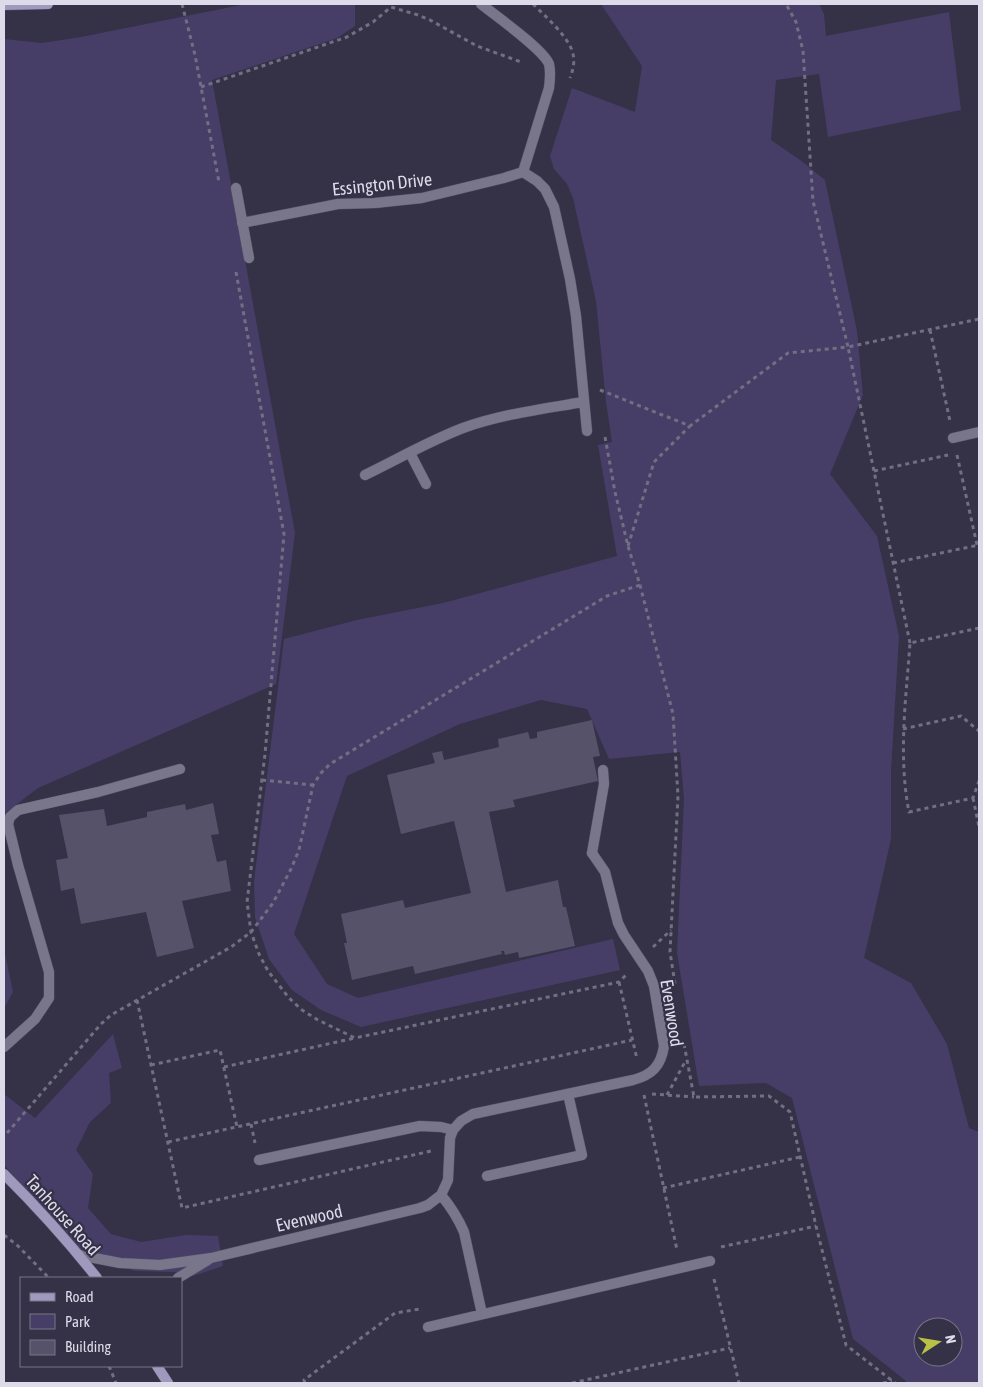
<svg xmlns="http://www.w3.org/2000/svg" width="983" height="1387" font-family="'Asap Condensed',sans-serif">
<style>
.green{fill:#473e68;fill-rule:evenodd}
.building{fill:#555269}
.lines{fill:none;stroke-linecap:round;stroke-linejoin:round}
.lane-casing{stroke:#535064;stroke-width:11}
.street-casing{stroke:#535064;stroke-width:11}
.secondary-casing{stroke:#535064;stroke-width:11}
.path{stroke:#736f83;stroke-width:3;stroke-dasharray:4 4;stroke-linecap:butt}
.lane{stroke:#79768c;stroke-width:10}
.street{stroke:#79768c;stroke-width:10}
.secondary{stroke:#9f9abd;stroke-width:10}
.labels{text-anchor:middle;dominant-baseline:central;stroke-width:4.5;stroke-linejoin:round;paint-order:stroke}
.street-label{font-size:18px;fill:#dddbe9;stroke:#353147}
</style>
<rect width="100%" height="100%" fill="#353147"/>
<path class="green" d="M246,4H355V26L337,38L212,80L295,533L276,684L38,788L4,814V39L42,43L81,37Z
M601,4H819L824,14L826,36L949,12L961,110L828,137L819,74L776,80L771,140L800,160L825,180L857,331L863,395L830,474L877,536L899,636L891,771V839L864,958L911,983L947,1044L969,1128L979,1132V1383H906V1381L853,1339L792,1098L766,1083L699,1086L677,953L684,799L680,752L609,759L587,709L541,700L460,724L347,776L294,934L327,984L358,998L613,939L620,970L361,1027L321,1010L292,990L269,959L255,917L254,881L284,639L357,620L443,603L617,556L598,445L612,442L606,402L596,301L573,198L567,184L554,169L550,156L572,88L635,112L642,66ZM923,1327H953V1357H923Z
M4,949L13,992L4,1008Z
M113,1034L122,1068L109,1073L111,1103L90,1122L76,1150L93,1174L88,1208L111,1234L141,1242L186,1235L218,1236L223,1266L193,1276L174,1272L135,1271L82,1252L4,1165V1094L35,1118Z"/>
<path class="building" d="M592,720L600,756L593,757L598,781L513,800L515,807L489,812L506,892L558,880L563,907H566L575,946L519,958L518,952L505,955L504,951H501L502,954L415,974L413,966L352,980L344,943H347L341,914L403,900L405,908L471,893L454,821L401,834L387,775L435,763L432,753L442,751L444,760L499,747L498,739L528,732L530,739L537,738V732Z
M213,803L219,834L211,835L217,862L226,860L231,891L182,901L194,948L157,957L146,912L81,924L74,888L61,891L56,860L68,858L59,815L104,809L107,826L147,817V812L185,804L186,810Z"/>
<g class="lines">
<g class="lane-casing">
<path id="lane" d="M592,853L604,784L603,770
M4,1047L35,1019L49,998V972L18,865L8,824L10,817L18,810L98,792L180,769
M487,1176L582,1155L568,1094"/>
</g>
<g class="street-casing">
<path id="street" d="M481,4C496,16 543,49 549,64C551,72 550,80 549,88L523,172L537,181L545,189L554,207L570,279L576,316L587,431
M236,188L249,258
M242,223L338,204L375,203L422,198L504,178L523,172
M953,438L979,432
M410,453L426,484
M365,475C398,459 429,441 463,428C502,414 543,409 583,402
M453,1130L450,1138L448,1180L441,1195C451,1207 458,1218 464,1232L482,1314
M259,1160L420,1126L441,1127L453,1130L461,1121L473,1114L633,1080C652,1075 661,1066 664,1046L654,986L648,971L624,935L618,923L605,872L592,853
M79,1255L120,1263L160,1265L211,1258L420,1208L428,1205L441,1195
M178,1278L208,1260
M428,1327L710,1261"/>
</g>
<g class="secondary-casing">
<path id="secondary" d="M4,5L48,4
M4,1174C37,1207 68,1241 97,1278
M157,1366L168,1383"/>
</g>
<path class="path" d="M182,4L195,55L219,182
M533,4C545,16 570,38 573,54C575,62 573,70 570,78
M201,87L347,37L373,22L391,7L418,15L430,20L477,46L521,62
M236,272L284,534L265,754L247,902L251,932L259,954L268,971L289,998L302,1010L318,1020L355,1038L619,982L628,973
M930,330L950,421
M600,390L690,426L788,353L848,347L813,201L803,51L796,22L786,4
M605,437L615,492L628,546L640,585L673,714L678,796L670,952L675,984
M957,455L977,545
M874,471L948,455
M628,546L654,462L690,426
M893,563L979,545
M979,628L910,643C906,699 898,756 909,812L973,798L979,781
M910,643L848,347L979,319
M903,729L961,716L979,731
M262,780L313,785
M973,798L979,827
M653,947L671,930
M619,982L637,1059
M137,1000L182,1208L431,1151
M684,1044L694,1097L769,1096L790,1112L816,1226L846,1345L895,1383
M151,1065L220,1050L237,1127
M224,1067L355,1038
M652,1094L694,1097
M644,1095L677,1250
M667,1095L686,1060
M251,1124L255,1143
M7,1133L101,1024L111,1015L231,947L251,932L273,903L291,869L299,850L313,785L321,773L330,764L607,596L640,585
M168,1142L632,1040
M663,1188L800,1157
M4,1235L18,1246L49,1278
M721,1247L816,1226
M714,1279L739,1383
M109,1366L116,1383
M305,1383L304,1380L395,1313L420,1309
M572,1383L730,1348
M883,1383L892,1381"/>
<use href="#lane" class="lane"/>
<use href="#street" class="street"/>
<use href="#secondary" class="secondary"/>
</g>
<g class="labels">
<g class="street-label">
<text transform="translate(382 184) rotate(-6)">Essington Drive</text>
<text transform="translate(672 1013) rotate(81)">Evenwood</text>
<text transform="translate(63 1215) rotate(48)">Tanhouse Road</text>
<text transform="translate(309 1218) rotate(-13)">Evenwood</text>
</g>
</g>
<rect width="983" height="1387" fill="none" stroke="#dddbe9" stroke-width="10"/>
<rect x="20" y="1277" width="162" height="90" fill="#353147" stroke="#787588"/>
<rect x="30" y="1293" width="25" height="8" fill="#9f9abd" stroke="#787588"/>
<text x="65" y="1302" font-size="15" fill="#dddbe9">Road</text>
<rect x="30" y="1314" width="25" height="15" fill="#473e68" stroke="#787588"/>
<text x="65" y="1327" font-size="15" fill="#dddbe9">Park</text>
<rect x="30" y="1340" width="25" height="15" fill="#555269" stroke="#787588"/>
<text x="65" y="1352" font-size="15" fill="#dddbe9">Building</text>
<g transform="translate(938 1342) rotate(78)"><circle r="24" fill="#353147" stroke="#787588"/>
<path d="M0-4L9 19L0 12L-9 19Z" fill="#bac045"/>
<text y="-8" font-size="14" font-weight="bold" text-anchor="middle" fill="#dddbe9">N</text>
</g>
</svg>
